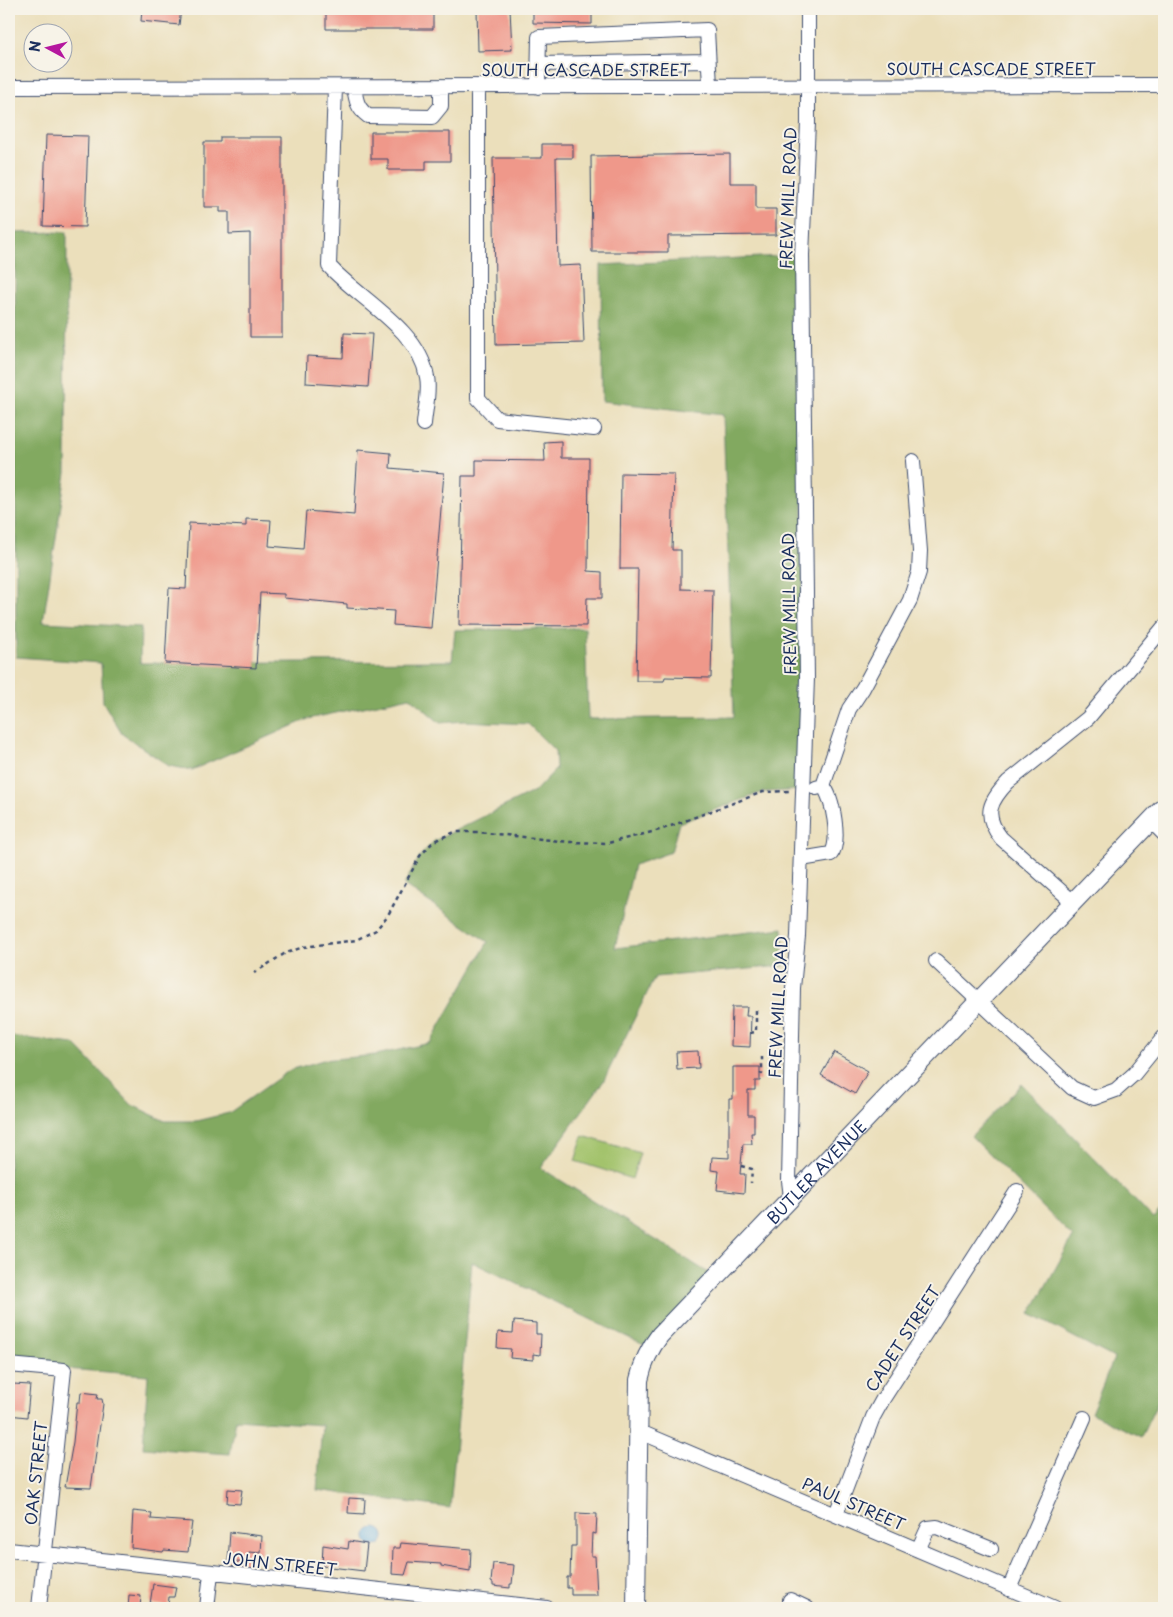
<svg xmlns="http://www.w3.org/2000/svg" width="1173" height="1617" font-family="'Playpen Sans',sans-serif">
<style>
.green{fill:#a3c36c;stroke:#5f7965}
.forest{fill:#82a960;stroke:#4e6c5f}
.water{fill:#69b0e0;stroke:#42709f}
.building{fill:#ef988a}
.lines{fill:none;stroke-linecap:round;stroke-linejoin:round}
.minor-casing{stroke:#3a496c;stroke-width:16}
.major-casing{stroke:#3a496c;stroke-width:20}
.path{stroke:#3a496c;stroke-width:2.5;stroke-dasharray:4 4;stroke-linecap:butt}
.minor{stroke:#fff;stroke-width:14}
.major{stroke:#fff;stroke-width:18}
.labels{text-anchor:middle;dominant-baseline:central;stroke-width:4;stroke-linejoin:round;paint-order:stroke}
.street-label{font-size:16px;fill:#1b2f5e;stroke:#f7f3e8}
</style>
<rect width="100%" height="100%" fill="#f7f3e8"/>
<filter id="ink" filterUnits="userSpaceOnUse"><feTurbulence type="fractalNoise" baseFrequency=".02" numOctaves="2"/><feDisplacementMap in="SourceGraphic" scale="10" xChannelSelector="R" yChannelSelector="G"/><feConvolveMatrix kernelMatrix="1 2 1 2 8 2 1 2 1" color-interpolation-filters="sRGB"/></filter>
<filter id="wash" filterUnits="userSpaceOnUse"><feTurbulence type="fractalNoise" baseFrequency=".0096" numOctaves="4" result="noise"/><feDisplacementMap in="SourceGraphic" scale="20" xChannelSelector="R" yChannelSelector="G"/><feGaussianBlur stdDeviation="1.12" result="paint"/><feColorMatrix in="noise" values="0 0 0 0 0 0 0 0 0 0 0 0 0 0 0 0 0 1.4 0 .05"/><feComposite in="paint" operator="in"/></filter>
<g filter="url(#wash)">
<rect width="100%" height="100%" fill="#ebdfbb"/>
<path class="green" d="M583,1136L640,1153L632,1179L575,1161Z"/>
<path class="forest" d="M67,232L66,473L43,622L141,627L140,663L452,661L455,630L585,628L588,719L734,717L723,415L602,401L601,265L802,255L804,790L763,792L679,823L671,852L634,865L615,948L783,928L784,966L655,977L603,1082L541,1168L715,1277L650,1348L472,1262L450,1508L317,1490L322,1425L236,1419L230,1454L143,1448L148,1375L9,1365V1036L74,1044L132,1105L165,1121H196L229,1113L290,1070L323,1060L376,1055L430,1043L488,942L404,885L420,856L434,841L535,791L556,769L555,751L528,724L464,721L440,723L410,697L308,719L192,770L169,766L122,734L103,702L101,663L16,657L15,233Z
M1022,1084L1153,1219L1164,1207V1389L1141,1437L1091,1413L1114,1358L1030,1314L1073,1237L971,1136Z"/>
<path class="water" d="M366 1537a9 9 0 1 1 18 0a9 9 0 1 1-18 0Z"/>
<g id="blocks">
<path class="building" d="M142,9H181L179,25L141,21Z
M326,9H433V29H326Z
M477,9H510L512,50L478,51Z
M533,9H592V24L533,23Z
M371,132H450V161H426V170H388V159H371Z
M46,135L88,136L85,227L43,226Z
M220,137H282V337H250V233L229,234V212H220V207H204V142H220Z
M542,144H573V158H556L558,266L581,265L584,343L496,345L493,158H542Z
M730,154V183H756V209H776V235L668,236V252H592L591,156Z
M344,333L372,334L368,387L306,383L307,356L343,358Z
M561,441V458H589L588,571L602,572V598H587L586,626L459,625L462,476H476V460L545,461L544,442Z
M358,450L391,453L390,468L444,473L431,628L393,625L394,611L347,608V604L284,598V594L260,593L256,668L165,663L169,588L186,589L189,523L246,526V519L271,520L269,546L303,549L306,511L354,515Z
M621,473L674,474L672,550H681V589L713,590L711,678L665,677L664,681H636L638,569H620Z
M732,1007H747L746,1016H751L750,1047L731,1046Z
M698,1051L699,1068L677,1069L676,1052Z
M834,1052L868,1071L855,1094L821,1075Z
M733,1067H760V1081H755V1090H748V1115H754V1133H751L752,1144H743L740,1174H745L744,1193L717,1190L719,1171L711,1170L712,1157L729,1158V1099H733Z
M514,1321L536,1323V1334H541L540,1355L533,1354V1360L510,1358L511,1349L497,1348L498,1332L513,1333Z
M13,1384L30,1385L27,1417L9,1415V1393L12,1394Z
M81,1392L98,1394L97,1399H102L103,1404L91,1488L65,1487L73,1442L77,1402H80Z
M228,1489L242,1490L240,1504L227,1503Z
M349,1498L365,1499L364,1514L348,1513Z
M133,1511L152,1513L151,1519L192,1522L188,1552L164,1550L163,1552L131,1548Z
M576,1513L597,1514L596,1534L592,1533L591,1556H595L597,1595H571V1588H567V1577H570L571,1546H576Z
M230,1532L262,1536L261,1553L249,1552L246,1563L228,1561Z
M349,1541L367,1544L364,1571L322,1566L323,1545L348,1549Z
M401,1543L471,1549L470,1571L441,1566V1564L409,1562L405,1575L392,1574L393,1548H400Z
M493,1563L514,1565L512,1584H510V1588L493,1586V1583L491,1582Z
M153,1584L176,1587L174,1597H169L168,1606L150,1604Z
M129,1595L141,1596L140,1608H128Z"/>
</g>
</g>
<g filter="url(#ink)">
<use href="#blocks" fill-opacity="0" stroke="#3a496c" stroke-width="1"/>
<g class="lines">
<g class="minor-casing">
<path id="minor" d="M538,64L708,61
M9,87L1164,85
M335,87L329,266C359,299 419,329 427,377C430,391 425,410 424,424
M354,87C356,100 357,108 368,116L432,117L441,106V87
M478,87V398L497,419L594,429
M538,87L539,37L707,30L710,86
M823,786L849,709L863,688L910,600L919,572L920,551L913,461
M1151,821L1164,834
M801,859L831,854C841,842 833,797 823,786L816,788
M1073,902L1001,838C983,815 989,802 1008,782L1088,718L1164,627
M936,961L1072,1088L1094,1098L1116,1090L1134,1074L1164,1037
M791,1197L789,1181L793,988L798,936L807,678L802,255L808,123V9
M9,1365L64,1370L39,1608
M638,1431L1055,1608
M836,1514L873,1417L883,1399L1017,1191
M9,1550L547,1608
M918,1550L928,1528L937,1527L991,1549
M1009,1589L1084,1418
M790,1600L807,1608
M207,1608L211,1573"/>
</g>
<g class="major-casing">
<g id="major">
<path id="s1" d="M636,1608L639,1380C643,1362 649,1349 660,1335L1164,807"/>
</g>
</g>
<path class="path" d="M254,973L284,954L303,947L356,940L376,930L388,915L420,856L434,841L455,832H478L569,842L608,843L660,830L763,792L790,791
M750,1033L756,1032V1009
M760,1073L762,1074V1057
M741,1166L752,1169L751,1183"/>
<use href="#minor" class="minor"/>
<use href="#major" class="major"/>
</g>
</g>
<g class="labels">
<g class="street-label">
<text x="991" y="68">SOUTH CASCADE STREET</text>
<text x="586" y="69">SOUTH CASCADE STREET</text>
<text transform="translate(787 198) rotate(-88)">FREW MILL ROAD</text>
<text transform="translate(788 604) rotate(-91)">FREW MILL ROAD</text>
<text transform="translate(777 1007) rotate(-87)">FREW MILL ROAD</text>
<text stroke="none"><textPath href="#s1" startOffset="504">BUTLER AVENUE</textPath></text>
<text transform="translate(902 1338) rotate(-57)">CADET STREET</text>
<text transform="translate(35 1473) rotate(-84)">OAK STREET</text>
<text transform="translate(854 1503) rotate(23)">PAUL STREET</text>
<text transform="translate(280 1563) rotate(6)">JOHN STREET</text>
</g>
</g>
<rect width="1173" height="1617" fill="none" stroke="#f7f3e8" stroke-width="30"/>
<g transform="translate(48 48) rotate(277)"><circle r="24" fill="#f7f3e8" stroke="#9fa5b1"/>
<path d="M0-4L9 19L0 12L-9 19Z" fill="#b5179e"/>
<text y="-8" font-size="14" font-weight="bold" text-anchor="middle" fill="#1b2f5e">N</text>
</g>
</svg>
